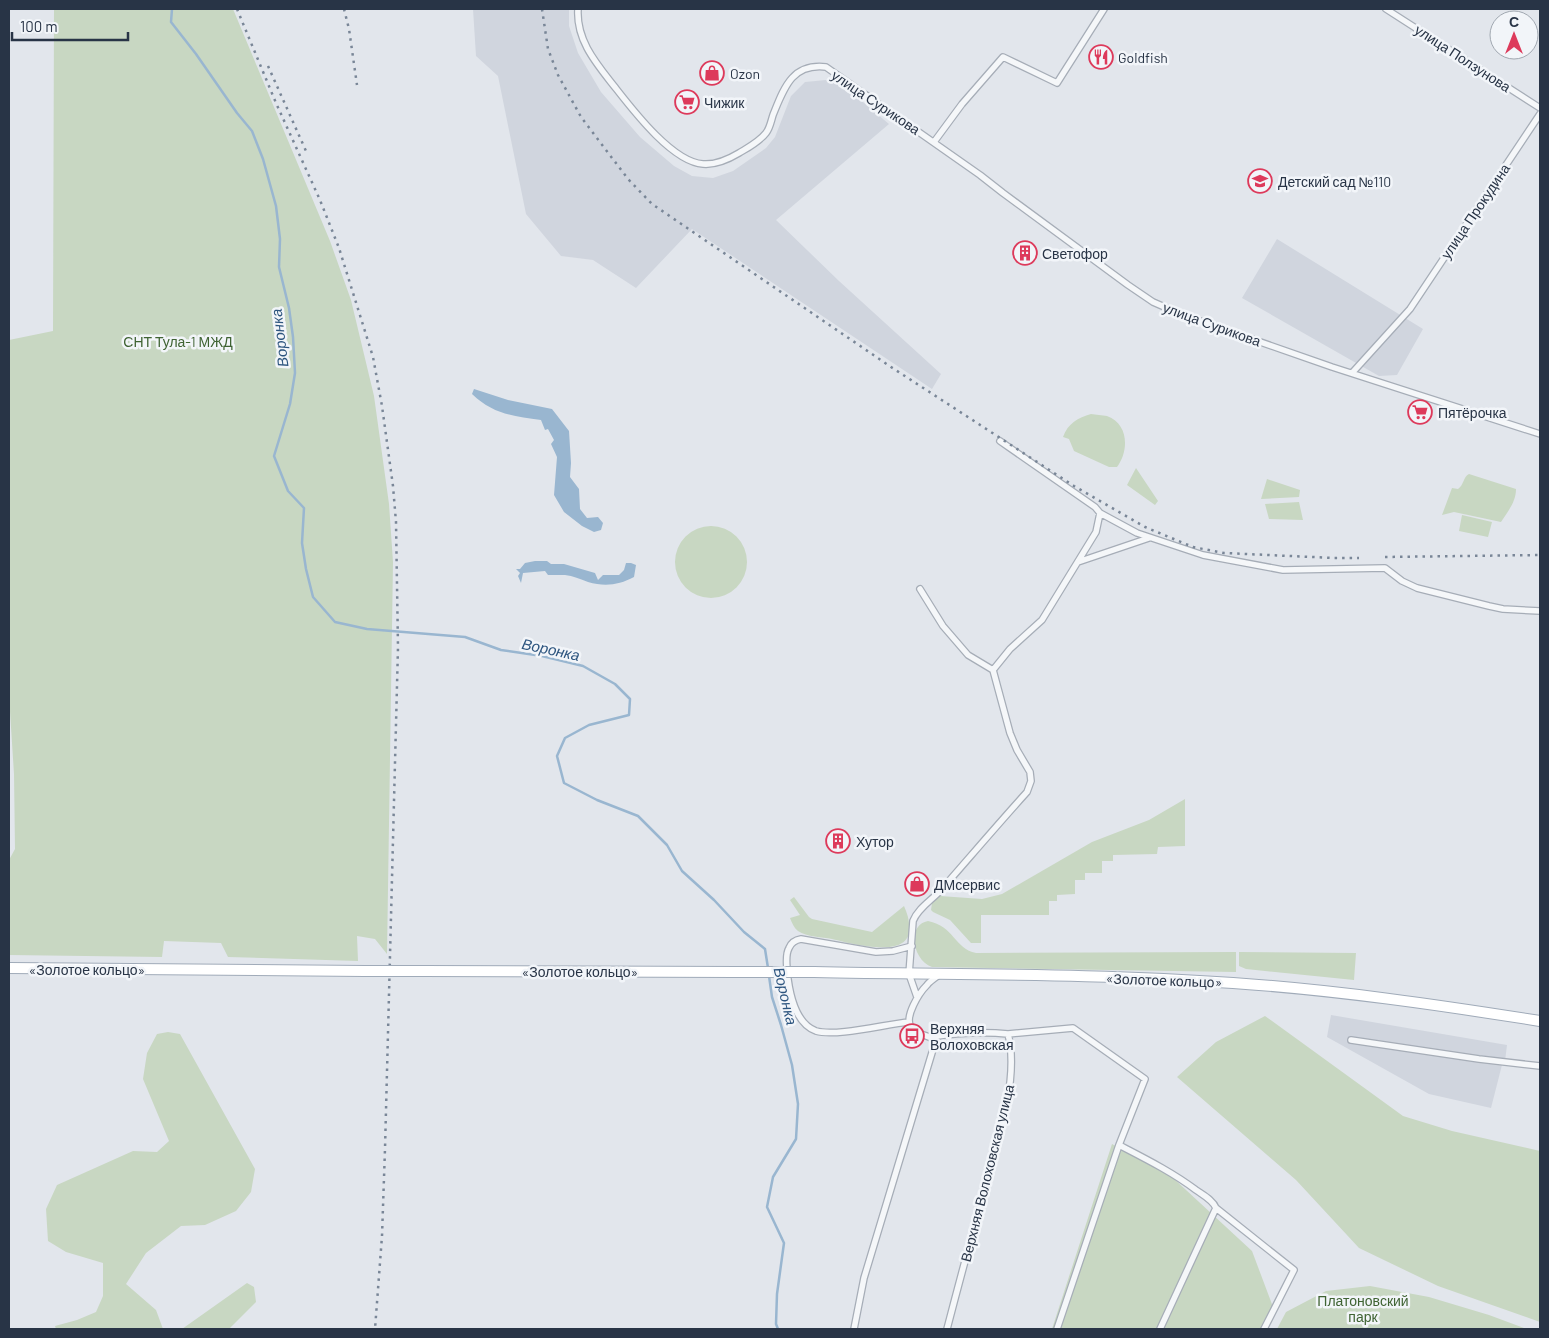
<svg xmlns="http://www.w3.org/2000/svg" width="1549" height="1338" font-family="Barlow,sans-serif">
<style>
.built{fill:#d0d5de}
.green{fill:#c8d7c2}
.water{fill:#99b6d0}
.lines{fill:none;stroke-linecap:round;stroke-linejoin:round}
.stream{stroke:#99b6d0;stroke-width:2.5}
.minor-casing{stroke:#a6adb7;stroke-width:8}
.primary-casing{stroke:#a0abb9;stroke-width:12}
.minor{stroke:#f5f7f9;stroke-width:5.5}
.primary{stroke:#fff;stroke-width:10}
.rail{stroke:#798697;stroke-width:2.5;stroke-dasharray:2.5 5;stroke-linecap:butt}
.primary-bridge-casing{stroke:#a0abb9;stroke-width:12;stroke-linecap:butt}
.primary-bridge{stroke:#fff;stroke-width:10}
.labels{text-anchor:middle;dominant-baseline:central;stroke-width:5;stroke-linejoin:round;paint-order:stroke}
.poi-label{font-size:14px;fill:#283446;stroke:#f2f5f9;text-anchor:start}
.street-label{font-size:14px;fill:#283446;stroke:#f2f5f9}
.park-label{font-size:14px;fill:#3f6333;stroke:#f2f5f9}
.water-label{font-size:15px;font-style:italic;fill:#2d557f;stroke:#f2f5f9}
</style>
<rect width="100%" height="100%" fill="#e2e6ec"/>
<path class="built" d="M473,9H569V26L578,53L601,92L640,137L674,166L692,176L713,178L733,171L766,148L775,137L791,96L805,82L826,80L845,87L889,124L776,220L839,281L941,374L932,389L692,229L636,288L593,260L561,256L526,214L498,76L476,56Z
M1277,239L1423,329L1397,375L1379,376L1242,298Z
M1331,1015L1507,1045L1505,1061H1503L1491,1108L1429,1094L1327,1037Z"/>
<path class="green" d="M54,9H233L330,241L351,300L374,396L389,504L393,562L387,954L375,939L357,936L358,961L228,957L221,943L164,941L162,957L9,955V860L15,849L14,774L9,696V340L53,331Z
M1091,414C1096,415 1102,415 1107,416C1129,424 1129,451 1117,467H1109L1074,451L1069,439L1063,437C1068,423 1078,418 1091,414Z
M1136,468L1158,501L1155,505L1127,485Z
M1469,474L1516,489C1516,502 1508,511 1501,522L1454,512L1442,515L1452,488L1458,489C1464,485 1463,477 1469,474Z
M1267,479L1300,490L1299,497L1261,499Z
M1299,502L1303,520L1269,519L1265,504Z
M1462,515L1492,522L1488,537L1459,531Z
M675 562a36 36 0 1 1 72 0a36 36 0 1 1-72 0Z
M1185,799V846L1158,847L1157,854L1113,855V861H1102V873H1085V880H1075V894L1057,895V901H1049V915H981V943H971L950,920L933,912L931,910L932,903L940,896L982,899L1002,894L1092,842L1149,820Z
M794,897L809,917L812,919L872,932L904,906C908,915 910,922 909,932C906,959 849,943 832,939C822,937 807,937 798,931C794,928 792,923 790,918L800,915L790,900Z
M928,921C954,926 955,949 976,953L1236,952V972L932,967C913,961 906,925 928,921Z
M1239,952L1356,953L1354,980L1246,969L1239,966Z
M1265,1016L1403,1116L1452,1131L1540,1151V1322L1438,1286L1359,1248L1296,1180L1177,1077L1216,1042Z
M168,1032L180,1034L255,1169L251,1192L236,1211L205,1225L181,1226L146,1253L126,1284L156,1310L163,1329H56L55,1326L77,1320L96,1312L103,1296V1263L66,1252L48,1241L46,1209L57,1185L133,1151L157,1152L169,1141L143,1079L147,1053L157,1034Z
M1112,1144L1172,1177L1252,1251L1273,1307L1261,1329H1052Z
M247,1283L254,1287L256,1302L229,1329H182Z
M1370,1286L1429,1297L1489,1315L1527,1329H1277L1286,1312L1326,1291Z"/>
<path class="water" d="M474,389L508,400L552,409L569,431L571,463L570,477L579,489L580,509L587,518L598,517L603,523L601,530L594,532L582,526L564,512L554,495L557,457L551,444L554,440L548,429L545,430L541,420C512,416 493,414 472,394Z
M535,561H547L551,564H564L595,573L598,580L603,575H619L624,570L626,563H631L636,565L634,577C619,585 605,587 588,582C580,579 573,576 565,575C559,575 554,575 548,575L545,571L523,573L521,583L518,576L520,573L516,569H520L525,563Z"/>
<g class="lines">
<path class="stream" d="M172,9L171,22L196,54L237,113L252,131L263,159L276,206L280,239L279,267L289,308L293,337L295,373L290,404L274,456L288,491L304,508L302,543L306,569L313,597L335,622L367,629L465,637L501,650L542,656L583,666L615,684L630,699L629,715L589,725L565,738L557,756L564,783L597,800L638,816L667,845L682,871L714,900L744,932L765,949L768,968
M769,976L772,997L781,1025L792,1065L798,1104L796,1139L773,1177L767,1207L784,1243L777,1294L776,1324L778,1329"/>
<g class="minor-casing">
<path id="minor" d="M578,9C576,40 596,63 614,86C632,109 672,162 703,164C715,165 729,159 739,153C749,147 759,142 766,133C770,128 771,121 773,115C784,88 792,63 826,67L980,175L1003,193L1128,285L1153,302L1183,315L1332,367L1540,434
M1386,9L1540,108
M934,142L962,104L1003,57L1057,83L1104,9
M1352,373L1410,309L1540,114
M1000,441L1095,507L1100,513L1137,533L1203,555L1283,570L1385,568L1402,581L1417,588L1489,606L1503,609L1540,611
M1078,562L1149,538
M920,589L943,626L968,655L993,670
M993,670L1010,649L1042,620L1096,532L1100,513
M917,997L909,974L913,921C918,908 932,900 941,890C970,857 998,824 1027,792L1031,781L1030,772L1017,750L1010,733L993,670
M909,1022C886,1024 836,1037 816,1031C794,1023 789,991 787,971C787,963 785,955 789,948C791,943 795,940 801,939L876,952L893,951L912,946
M1008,1034L1073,1028L1145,1079L1119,1145L1057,1329
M929,1037C956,1033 981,1031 1008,1034C1020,1078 996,1148 984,1192C971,1238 959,1283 947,1329
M1351,1040L1479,1059L1540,1066
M1119,1145C1146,1159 1172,1172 1196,1190C1203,1195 1213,1200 1216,1208L1294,1270L1264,1329
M854,1329L864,1278L934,1046L932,1038C925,1035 916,1034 911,1027C904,1017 919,993 927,985C930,981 935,978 939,975
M1160,1329L1216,1208"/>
</g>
<g class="primary-casing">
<path id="primary" d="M9,968L365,971
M422,971L737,972
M814,972C954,975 1094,973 1233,983C1336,990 1439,1005 1540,1021"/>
</g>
<use href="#minor" class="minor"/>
<use href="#primary" class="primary"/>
<path class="rail" d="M237,9L276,103L320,200L339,248L373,357L382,406L393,486L396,522L398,647L385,1149L382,1236L375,1329
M344,9L349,29L357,85
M542,9L548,49L558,75L581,117L628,179L652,204L891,367L1074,486L1145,527L1193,547L1224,553L1334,558H1359
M268,66L306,151
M1385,557L1540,555"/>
<g class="primary-bridge-casing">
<path id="primary-bridge" d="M365,971H422
M737,972H814"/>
</g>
<use href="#primary-bridge" class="primary-bridge"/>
</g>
<defs>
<g id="restaurant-ring" transform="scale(1.25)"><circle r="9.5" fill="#f2f5f9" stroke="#dd3a5b" stroke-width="1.5"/><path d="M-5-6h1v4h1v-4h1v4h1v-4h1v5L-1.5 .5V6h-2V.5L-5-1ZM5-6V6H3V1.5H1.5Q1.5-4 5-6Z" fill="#dd3a5b"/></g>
<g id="shop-ring" transform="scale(1.25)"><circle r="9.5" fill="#f2f5f9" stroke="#dd3a5b" stroke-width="1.5"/><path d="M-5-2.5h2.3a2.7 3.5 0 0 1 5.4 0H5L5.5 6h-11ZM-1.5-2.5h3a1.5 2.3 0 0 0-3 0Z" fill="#dd3a5b"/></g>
<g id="supermarket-ring" transform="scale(1.25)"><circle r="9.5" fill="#f2f5f9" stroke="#dd3a5b" stroke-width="1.5"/><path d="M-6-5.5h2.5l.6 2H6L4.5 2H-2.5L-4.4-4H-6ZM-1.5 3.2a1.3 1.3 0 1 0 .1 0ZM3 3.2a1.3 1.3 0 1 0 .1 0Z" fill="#dd3a5b"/></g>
<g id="school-ring" transform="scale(1.25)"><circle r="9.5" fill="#f2f5f9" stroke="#dd3a5b" stroke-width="1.5"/><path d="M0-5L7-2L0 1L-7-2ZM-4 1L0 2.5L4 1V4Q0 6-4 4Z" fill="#dd3a5b"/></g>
<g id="building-ring" transform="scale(1.25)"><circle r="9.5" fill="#f2f5f9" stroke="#dd3a5b" stroke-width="1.5"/><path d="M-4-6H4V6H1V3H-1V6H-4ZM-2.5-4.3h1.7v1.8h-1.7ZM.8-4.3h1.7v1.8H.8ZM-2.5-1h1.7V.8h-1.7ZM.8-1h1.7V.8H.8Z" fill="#dd3a5b"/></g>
<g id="bus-ring" transform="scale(1.25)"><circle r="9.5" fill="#f2f5f9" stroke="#dd3a5b" stroke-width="1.5"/><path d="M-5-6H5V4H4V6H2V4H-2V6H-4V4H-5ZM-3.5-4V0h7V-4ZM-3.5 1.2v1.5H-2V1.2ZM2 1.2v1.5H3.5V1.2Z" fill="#dd3a5b"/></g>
</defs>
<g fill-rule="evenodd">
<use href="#restaurant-ring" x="1101" y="57"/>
<use href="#shop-ring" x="712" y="73"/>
<use href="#supermarket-ring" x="687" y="102"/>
<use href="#school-ring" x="1260" y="181"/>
<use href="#building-ring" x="1025" y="253"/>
<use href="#supermarket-ring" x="1420" y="412"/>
<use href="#building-ring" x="838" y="841"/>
<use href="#shop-ring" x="917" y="884"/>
<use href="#bus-ring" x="912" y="1036"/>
</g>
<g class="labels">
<g class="poi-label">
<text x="1118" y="57">Goldfish</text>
<text x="730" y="73">Ozon</text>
<text x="704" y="102">Чижик</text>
<text x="1278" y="181">Детский сад №110</text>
<text x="1042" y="253">Светофор</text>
<text x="1438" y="412">Пятёрочка</text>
<text x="856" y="841">Хутор</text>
<text x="934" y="884">ДМсервис</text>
<text x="930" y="1028">Верхняя<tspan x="930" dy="16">Волоховская</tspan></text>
</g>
<g class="street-label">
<text transform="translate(1463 58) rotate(33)">улица Ползунова</text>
<text transform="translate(876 102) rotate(34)">улица Сурикова</text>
<text transform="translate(1475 211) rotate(-56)">улица Прокудина</text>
<text transform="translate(1212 324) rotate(20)">улица Сурикова</text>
<text x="87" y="969">«Золотое кольцо»</text>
<text x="580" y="971">«Золотое кольцо»</text>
<text transform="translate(1164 980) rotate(2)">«Золотое кольцо»</text>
<text transform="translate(987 1173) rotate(-76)">Верхняя Волоховская улица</text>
</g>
<g class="park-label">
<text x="178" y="341">СНТ Тула-1 МЖД</text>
<text x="1363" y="1300">Платоновский<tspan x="1363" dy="16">парк</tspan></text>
</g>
<g class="water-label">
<text transform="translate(279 338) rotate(-97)">Воронка</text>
<text transform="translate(551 649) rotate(12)">Воронка</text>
<text transform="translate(786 996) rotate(77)">Воронка</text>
</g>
</g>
<rect width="1549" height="1338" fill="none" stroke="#283446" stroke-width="20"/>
<g transform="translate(1514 35)"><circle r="24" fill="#f2f5f9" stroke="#a1a8b1"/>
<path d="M0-4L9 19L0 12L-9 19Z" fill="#dd3a5b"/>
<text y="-8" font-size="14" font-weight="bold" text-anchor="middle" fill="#283446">С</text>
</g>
<path d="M12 32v8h116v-8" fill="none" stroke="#283446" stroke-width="2.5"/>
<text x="20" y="32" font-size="15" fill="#283446" stroke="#f2f5f9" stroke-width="4" paint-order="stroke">100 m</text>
</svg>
